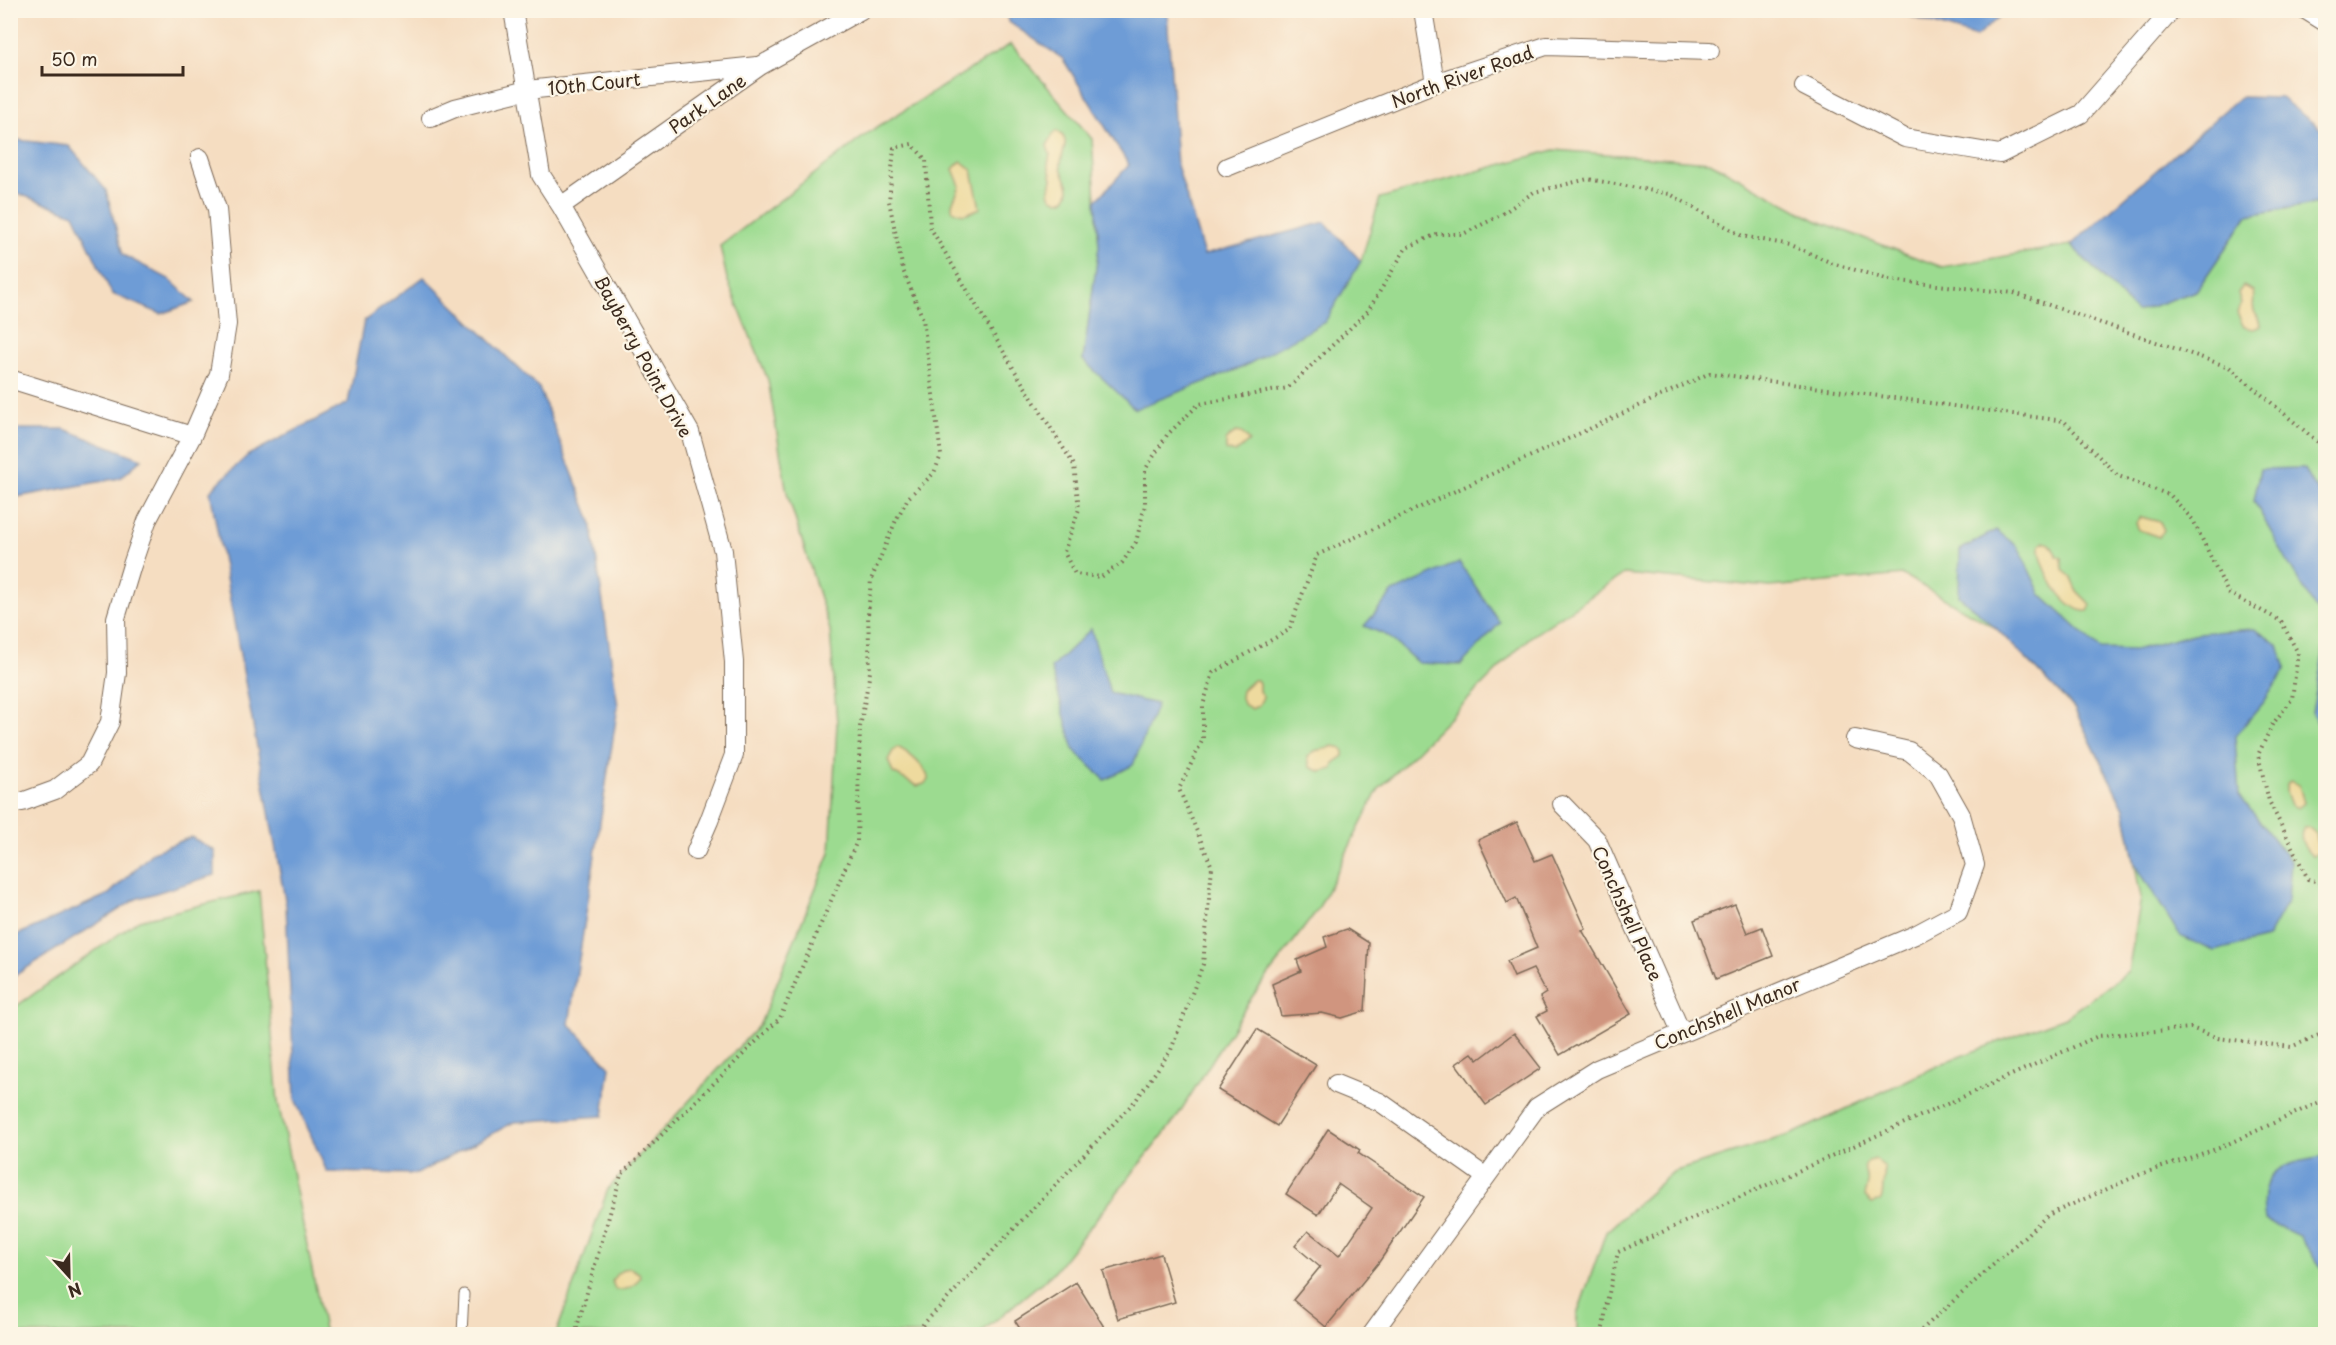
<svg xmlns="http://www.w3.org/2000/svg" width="2336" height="1345" font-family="'Playpen Sans',sans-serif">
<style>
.green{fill:#9cdb90;stroke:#6c8257;stroke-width:1.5}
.sand{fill:#eeda9e;stroke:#94825e;stroke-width:1.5}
.water{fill:#6e9cd6;stroke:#54637a;stroke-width:1.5}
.building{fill:#d0957f}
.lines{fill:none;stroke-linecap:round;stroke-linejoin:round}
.service-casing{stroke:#7c6957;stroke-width:11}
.minor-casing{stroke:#7c6957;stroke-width:20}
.path{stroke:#7c6957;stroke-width:4;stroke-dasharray:1.5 4.5;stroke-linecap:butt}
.service{stroke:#fff;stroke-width:9}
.minor{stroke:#fff;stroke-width:18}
.labels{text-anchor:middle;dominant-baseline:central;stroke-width:4.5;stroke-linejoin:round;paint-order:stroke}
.street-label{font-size:18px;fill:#3b2a1e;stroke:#fcf5e5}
</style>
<rect width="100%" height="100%" fill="#fcf5e5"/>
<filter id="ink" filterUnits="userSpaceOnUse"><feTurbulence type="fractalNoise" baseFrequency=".0167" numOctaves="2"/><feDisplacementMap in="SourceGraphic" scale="12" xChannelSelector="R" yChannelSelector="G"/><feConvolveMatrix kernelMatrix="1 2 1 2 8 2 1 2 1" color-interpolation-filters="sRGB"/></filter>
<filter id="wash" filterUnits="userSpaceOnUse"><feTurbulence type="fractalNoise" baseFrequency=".008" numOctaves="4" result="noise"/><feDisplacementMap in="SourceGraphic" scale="24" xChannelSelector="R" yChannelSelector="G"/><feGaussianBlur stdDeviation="1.35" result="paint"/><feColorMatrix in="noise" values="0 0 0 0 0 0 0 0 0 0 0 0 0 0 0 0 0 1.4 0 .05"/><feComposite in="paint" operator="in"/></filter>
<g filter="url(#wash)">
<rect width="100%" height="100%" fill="#f5ddc1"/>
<path class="green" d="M1011,44L1092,139L1099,246L1083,360L1361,261L1380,198L1554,150L1710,162L1815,220L1942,267L2071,245L2137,312L2196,291L2248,215L2325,202V1334H1577V1315L1606,1232L1673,1172L1795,1133L1948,1061L2065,1017L2128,972L2141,898L2124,808L2074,708L1996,628L1903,575L1770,587L1624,574L1529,638L1378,790L1318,909L1252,997L1175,1120L1053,1273L979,1334H556L608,1189L760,1024L830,853L837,723L830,630L787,493L768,380L727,279L720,246L872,130Z
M259,891L278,1102L325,1334H11V1010L139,920Z"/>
<path class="sand" d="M1057,131C1074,141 1059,154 1061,167C1063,180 1075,185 1065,199L1059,201L1052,198L1049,193L1052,179L1048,164L1050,154L1047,146L1053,134Z
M961,161L972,170L980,208C970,213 961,217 952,209V204L960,186L953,169Z
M2243,286L2253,291C2255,297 2252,305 2254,311C2257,317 2260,319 2260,326L2254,329L2244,327L2237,313L2241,304L2238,293Z
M1236,432L1242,433L1249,441L1235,453L1226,450V441L1231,435Z
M2141,517L2160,522L2164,530L2159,537L2139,530L2136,523Z
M2044,542L2050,544L2057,556L2062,558L2063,570L2071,577L2078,592L2091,605L2088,611C2065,614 2038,565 2040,545Z
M1253,680H1257L1259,683V691L1263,697L1259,705L1252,709L1243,704L1241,698L1242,690Z
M1333,746L1342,748L1344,752V756L1334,763L1333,769L1321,772L1310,767L1308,757C1318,745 1322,753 1333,746Z
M897,747C907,751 929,769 928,780L924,784L917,786L893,773L888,760L893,751Z
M2290,781L2299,785L2304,803L2298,808L2291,805C2288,796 2282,788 2290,781Z
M2304,827H2308L2315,833L2319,852L2313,856C2305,851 2297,836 2304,827Z
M1875,1159L1885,1167L1882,1197L1880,1201L1872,1204L1865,1196C1866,1192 1868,1186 1868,1182C1866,1171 1858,1164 1875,1159Z
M630,1268L639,1273L640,1277C635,1286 626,1292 615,1289L612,1281C616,1273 621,1269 630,1268Z"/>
<path class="water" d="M1006,11H1167L1177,165L1204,255L1325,222L1361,261L1325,322L1243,367L1135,409L1083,360L1099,246L1096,201L1129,165L1063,59L1009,22Z
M1893,11L2006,10V11L1976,37Z
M2240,97L2281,98L2325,132V202L2248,215L2196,291L2136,312L2071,245Z
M10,139L69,146L106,190L123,255L169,279L194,302L161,314L112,294L74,214L11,191Z
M424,277L539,388L591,521L618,706L569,1024L610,1067L603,1116L514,1122L417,1174L327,1172L295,1099L286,905L210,491L248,455L348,403L364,321Z
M11,429H64L142,459L120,478L11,498Z
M2303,468L2325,502V738L2312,712L2323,655L2325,624L2287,561L2254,501L2260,469Z
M1996,530L2018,547L2041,595L2100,649L2135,650L2197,633L2255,629L2278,645L2286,668L2264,702L2235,736L2239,795L2291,862L2288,900L2267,938L2214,951L2180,936L2135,864L2124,808L2074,708L1996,628L1959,596L1960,550Z
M1459,562L1500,623L1461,665L1418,663L1388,636L1364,626L1393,592Z
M1091,629L1110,693L1157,704L1133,765L1105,780L1074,750L1051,668Z
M191,837L215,851V875L136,899L11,978V935H17L109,894L153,852Z
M2325,1157H2326L2325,1330L2323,1327L2324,1271L2299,1236L2265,1220C2256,1169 2283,1163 2325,1157Z"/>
<g id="blocks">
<path class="building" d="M1517,822L1535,861L1552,854L1586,929L1582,930L1631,1014L1560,1055L1537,1016L1547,1011L1540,997L1546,993L1533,969L1514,977L1507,961L1537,948L1516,898L1507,903L1478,840Z
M1735,904L1747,933L1762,927L1773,956L1716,979L1694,920Z
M1347,929L1369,943L1365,1011L1342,1018L1322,1013L1281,1016L1272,984L1301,971L1297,960L1327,947L1324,937Z
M1257,1029L1316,1065L1277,1126L1218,1090Z
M1514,1033L1541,1068L1486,1105L1456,1064L1472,1053L1478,1060Z
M1328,1129L1360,1150L1358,1153L1424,1197L1379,1262L1326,1327L1293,1300L1320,1267L1295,1246L1308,1231L1339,1256L1372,1208L1338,1184L1318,1215L1286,1194Z
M1161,1254L1175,1302L1118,1319L1103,1271Z
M1076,1282L1109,1335H1024L1015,1321Z"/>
</g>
</g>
<g filter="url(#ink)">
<use href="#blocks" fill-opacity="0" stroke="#7c6957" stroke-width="1.5"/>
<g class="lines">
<g class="service-casing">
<path id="service" d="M2297,10L2326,28
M462,1334L464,1294"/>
</g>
<g class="minor-casing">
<path id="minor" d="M513,10L541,175L561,206L690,432L723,551L734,662V755L709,821L696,851
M1423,10L1435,83
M1804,86L1905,138L2000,154L2081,114L2172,10
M431,118L455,108L527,90L757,66
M1227,167L1435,83L1546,46L1710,51
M561,206L760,66L861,10
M10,379L192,436
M10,803L22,802L55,790L89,764L110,722L117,673L116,618L132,565L147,521L192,436L219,374L227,324L217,209L200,158
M1562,804L1597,840L1681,1032
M1336,1084L1380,1102L1486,1177
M1372,1334L1537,1107L1597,1069L1915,935L1958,912L1975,865L1961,815L1938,774L1909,751L1855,739"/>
</g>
<path class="path" d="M575,1334L621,1175L780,1018L857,841L860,727L870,672L868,615L871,580L896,520L908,498L934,473L941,455L923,319L903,270L889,201L894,148L912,144L926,160L930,227L1015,371L1074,465L1079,509L1064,552L1075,574L1101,577L1122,563L1136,542L1145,505V470L1167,435L1199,404L1288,388L1368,311L1406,248L1437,234H1463L1499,216L1534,192L1588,179L1670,194L1742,236L1790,245L1832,263L1889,280L2014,293L2229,367L2326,449
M914,1334L1136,1100L1171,1050L1203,964L1212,867L1179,789L1203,739V705L1213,673L1289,630L1317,555L1710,373L2064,421L2118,476L2170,495L2193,520L2228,593L2281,621L2298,653L2292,699L2272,725L2258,755L2269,801L2308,879L2326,884
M1602,1334L1607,1302L1618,1252L2098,1036L2191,1028L2218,1038L2291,1047L2326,1032
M1917,1334L2048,1215L2141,1174L2219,1148L2326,1099"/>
<use href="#service" class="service"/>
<use href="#minor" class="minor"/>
</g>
</g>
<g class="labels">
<g class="street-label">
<text transform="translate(1462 76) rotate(-20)">North River Road</text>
<text transform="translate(594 83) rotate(-6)">10th Court</text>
<text transform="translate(707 103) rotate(-35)">Park Lane</text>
<text transform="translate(644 356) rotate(61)">Bayberry Point Drive</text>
<text transform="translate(1628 913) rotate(66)">Conchshell Place</text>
<text transform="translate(1727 1013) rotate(-23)">Conchshell Manor</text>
</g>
</g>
<rect width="2336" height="1345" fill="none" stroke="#fcf5e5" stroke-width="36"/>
<g transform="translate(69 1276) rotate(158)" stroke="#fcf5e5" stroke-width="4.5" paint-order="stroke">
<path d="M0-4.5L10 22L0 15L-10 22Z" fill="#3b2a1e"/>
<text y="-9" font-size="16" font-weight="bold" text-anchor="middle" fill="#3b2a1e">N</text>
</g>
<path d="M42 66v9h141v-9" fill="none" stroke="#3b2a1e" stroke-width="3"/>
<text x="51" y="66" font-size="18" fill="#3b2a1e" stroke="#fcf5e5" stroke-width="4.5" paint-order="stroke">50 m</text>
</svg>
